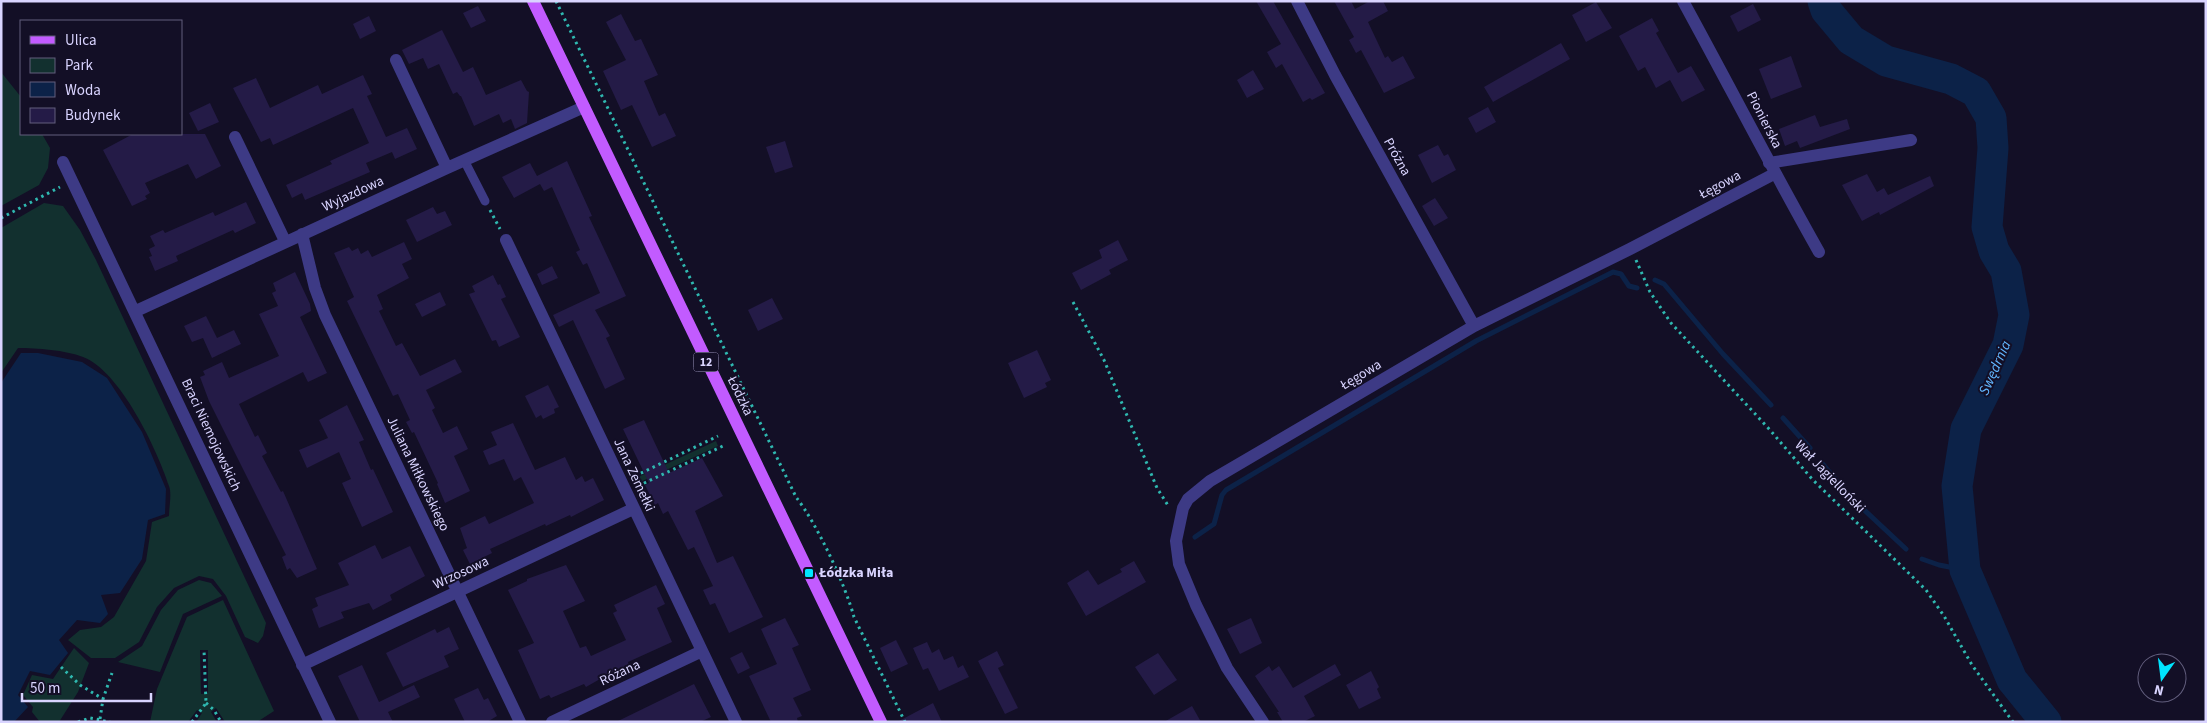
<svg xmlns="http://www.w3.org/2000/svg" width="2207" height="723" font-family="'Source Sans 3',sans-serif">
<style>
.green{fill:#12302f;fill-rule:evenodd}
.water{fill:#0c2248}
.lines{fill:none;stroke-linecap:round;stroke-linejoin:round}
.stream{stroke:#0c2248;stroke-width:5}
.river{stroke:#0c2248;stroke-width:31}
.building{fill:#241b47}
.path{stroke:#2fb8b0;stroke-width:3;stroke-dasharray:2.5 4;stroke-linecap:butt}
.service{stroke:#3d3a85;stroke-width:9}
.minor{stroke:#3d3a85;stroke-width:12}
.primary{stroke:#c25bff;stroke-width:12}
.poi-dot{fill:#00e5ff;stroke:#130f26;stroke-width:2}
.labels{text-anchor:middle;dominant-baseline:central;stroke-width:4;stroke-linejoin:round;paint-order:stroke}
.shield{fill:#130f26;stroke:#9e99be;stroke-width:1}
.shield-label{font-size:12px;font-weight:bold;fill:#d9d4ff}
.street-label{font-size:14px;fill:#d9d4ff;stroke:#130f26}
.poi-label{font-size:14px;font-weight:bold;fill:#d9d4ff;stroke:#130f26;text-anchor:start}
.water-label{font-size:15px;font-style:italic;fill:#62b6ff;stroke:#130f26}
</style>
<rect width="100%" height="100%" fill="#130f26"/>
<path class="green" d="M1,72L21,97V134H42L50,148L48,168L39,185L1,206Z
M44,203L63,206L80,230L96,260L266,623L263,636L258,643L245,637L226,596L213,579L199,576L174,588L157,607L139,642L115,658H91L68,640L80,630L101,627L114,617L146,561L152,522L169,516C169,507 172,494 169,486C157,449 120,371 83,357C65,350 37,348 18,348L1,373V228Z
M716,441L718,446L638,483L636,478Z
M199,580L211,583L222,596L183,614L160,672L118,662L142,646L161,610L178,590Z
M223,600L274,711L257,722H225L216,708L211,712L217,722H196L202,713L197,710L188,722H150L157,689L187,617ZM200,650H208V693L201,694Z
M74,648L89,663L78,692L59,722H40L32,712L33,707L23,695L32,675L53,679Z"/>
<path class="water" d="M21,353H38L82,362L107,378L142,432L166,489L165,514L148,520L142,559L120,593L101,595L108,614L100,623L77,620L59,640L68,653L50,675L30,671L18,695L28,707L14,722H1V383Z"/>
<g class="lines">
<path class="stream" d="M1655,280L1664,284L1723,354L1771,405
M1783,418L1810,448
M1822,463L1846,492
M1860,506L1906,549
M1195,537L1214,524L1222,495L1226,490L1476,341L1613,272L1621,274L1629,286L1637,288
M1922,559L1939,565L1965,570"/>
<path class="river" d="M1823,1L1826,10L1851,40L1886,61L1951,79L1976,92L1991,118L1993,148L1987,227L1994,251L2006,271L2014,315L2008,345L1966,429L1957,486L1965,570L2012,680L2046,722"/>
</g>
<path class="building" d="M1256,1H1273L1325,93L1312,100L1310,98L1303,102L1282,64L1276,68L1267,52L1281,44Z
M1334,1H1351L1355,9L1370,1H1383L1388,11L1368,22L1385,58L1388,56L1392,62L1403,56L1415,78L1384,93L1361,50L1356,53L1349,40L1354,37Z
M1596,2L1612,28L1586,42L1572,15Z
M1753,4L1761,20L1738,32L1730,16Z
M478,6L486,21L471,28L463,13Z
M621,14L635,41L641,39L658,75L644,81L659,116L665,113L676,136L652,147L632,105L621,110L603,71L626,60L606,22Z
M369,16L376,31L360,39L353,24Z
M1652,18L1659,31L1656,33L1678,73L1691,66L1705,90L1682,102L1670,80L1656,88L1645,67L1638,71L1619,36Z
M442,30L463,72L473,67L486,95L521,80L527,91L529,92L527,123L515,129L511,119L503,123L499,114L474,126L461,96H460L457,92L453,94L439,64L428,69L423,58L409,64L402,50Z
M1561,43L1570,59L1493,102L1484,87Z
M1791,56L1802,87L1771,99L1759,69Z
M1253,70L1264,89L1247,98L1237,80Z
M363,75L372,94L367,96L386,137L407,128L417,149L395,159L392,152L366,163L370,172L305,200L302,193L292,198L286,185L332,164L330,161L369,143L353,108L273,145L270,138L261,142L233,88L256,78L270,108L318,85L322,94Z
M210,103L219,122L198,131L189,113Z
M1488,107L1496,122L1476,133L1468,118Z
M1815,115L1820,127L1847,119L1850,129L1800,148L1797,141L1785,146L1779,129Z
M133,134H205L221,166L196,179L188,164L145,183L150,193L145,196L147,199L132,206L103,150Z
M785,141L793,167L775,173L766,147Z
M1438,145L1444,156L1448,154L1456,170L1432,183L1418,155Z
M567,161L592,216L589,217L626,296L595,310L610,336L606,338L625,379L605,389L573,320L559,327L553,315L600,293L587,263L583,265L576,252L580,250L552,187L544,191L540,184L514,198L502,177L530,163L537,176Z
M1867,174L1877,192L1884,188L1888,195L1930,176L1934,186L1880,215L1879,212L1862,221L1842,185Z
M1435,198L1448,218L1434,226L1422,206Z
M246,202L256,223L235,233L233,230L176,256L178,261L155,271L149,257L152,256L149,249L155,246L150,236L163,230L165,233L213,212L215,216Z
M433,207L437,214L445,211L452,225L417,242L406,220Z
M1118,240L1128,260L1109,270L1111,274L1081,290L1072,273L1102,258L1099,250Z
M404,242L412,259L402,264L409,278L377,295L383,309L379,311L396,346L402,343L420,376L455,359L462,372L426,390L435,408L432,410L443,433L457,426L468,449L454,456L470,491L445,503L437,484L438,483L414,432L412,433L406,422L410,420L398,394L393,396L347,301L354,297L334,253L349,247L352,251L358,248L361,254L368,250L372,257Z
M552,266L558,278L542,285L537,274Z
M295,272L310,304L311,311L300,317L327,373L308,382L303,372L239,404L255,437L258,435L267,453L262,456L281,492L283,491L317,569L297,578L290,568L287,570L282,557L286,555L209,401L200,377L205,375L203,371L222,362L229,378L279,356L259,314L278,306L272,293L276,291L273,283Z
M493,275L498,285L500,284L506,297L501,299L520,337L499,347L496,340L492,341L469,294L475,292L472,286Z
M440,292L446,305L422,317L415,304Z
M772,298L783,319L758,331L748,310Z
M206,316L217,338L234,330L241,344L212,358L203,338L192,342L184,326Z
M1037,350L1051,380L1045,383L1047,387L1024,398L1008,363Z
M548,385L559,407L554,409L555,413L543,419L541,415L536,418L525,396Z
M347,405L364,440L359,442L371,470L373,469L393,512L362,527L342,483L351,479L339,452L307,468L299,450L328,438L319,420Z
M644,420L669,473L702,458L723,496L695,511L717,563L733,556L763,617L729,633L715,603L710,605L703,590L713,586L694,547L688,550L668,511L663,514L658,503L655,505L645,485L649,483L623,429Z
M513,423L535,470L565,457L576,480L582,476L585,482L593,478L604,500L571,517L570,515L546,526L545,524L490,549L492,553L470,564L463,550L467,548L460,528L485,516L489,524L534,503L521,477L514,481L504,459L489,465L483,451L497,445L491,432Z
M375,545L382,559L410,546L425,576L390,595L392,600L373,610L369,603L341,612L344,618L319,628L312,609L318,606L315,598L349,585L338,563Z
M1134,561L1146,582L1086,616L1067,583L1088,570L1098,585L1122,572L1120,569Z
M566,565L585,601L563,611L580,648L586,646L591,656L626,640L613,613L617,611L614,605L656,585L665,604L657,608L672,642L628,662L630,668L615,675L614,671L586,687L584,684L551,698L549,695L540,699L518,650L534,643L508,590L527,581V579Z
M785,618L799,645L792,648L811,690L793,698L802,716L797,718L798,722H771L749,676L777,664L761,629Z
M1251,618L1262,643L1240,654L1227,629Z
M449,627L459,649L444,656L449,667L403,687L386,653L435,629L437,633Z
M896,640L908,664L891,672L880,648Z
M927,642L932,653L939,649L944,660L953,656L958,668L963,665L969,677L939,691L928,668L923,670L913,648Z
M997,651L1004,665L998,668L1018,708L1005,714L978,661Z
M742,652L750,668L738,674L730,658Z
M1158,653L1177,680L1154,695L1135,667Z
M1335,664L1341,675L1304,696L1315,716L1303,722H1283L1277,712H1279L1255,676L1269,666L1272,671L1279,666L1293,688Z
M362,665L379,702L414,685L420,697L388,712L393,722H360L338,676Z
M1371,671L1379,687L1377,689L1381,698L1359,709L1346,685Z
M694,684L711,717L700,722H616Z
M478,688L484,700L488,698L497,716L487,722H465L454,699Z
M933,703L942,722H897Z
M1192,706L1201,722H1164Z"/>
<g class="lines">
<path class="path" d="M556,1L796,497C817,524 845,584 854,617L905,722
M490,210L500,229
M1,218L60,187
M1636,260L1650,292L1671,323L1770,430L1812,479L1926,590L1944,616L1972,665L2013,722
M1073,302L1104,360L1157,488L1169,507
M635,476L718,436
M638,486L723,446
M61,667L80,685L103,699
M206,703L214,710L221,722
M100,719L103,699L112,673
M78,722L90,718L110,722
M192,722L206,703L204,650"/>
<path class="service" d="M464,160L485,201"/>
<path class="minor" d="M1297,1L1335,75L1474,326
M1683,1C1729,85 1772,169 1819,252
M396,60L447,168
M235,137L285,241
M63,162L330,722
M1769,163L1911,140
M302,234L315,288L325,315L520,722
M506,240L736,722
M136,311L447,168L584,107
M302,665L633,509
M552,722L702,651
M1263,722L1227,668L1196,605L1179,564L1176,541L1183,508L1188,499L1210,481L1474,326L1630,249L1774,174"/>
<path class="primary" d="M533,1L881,722"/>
</g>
<rect class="poi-dot" x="804" y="568" width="10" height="10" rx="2.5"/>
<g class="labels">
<rect class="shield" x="693.5" y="352.5" width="25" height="19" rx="4"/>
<g class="shield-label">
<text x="706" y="362">12</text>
</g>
<g class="street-label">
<text transform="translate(1764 120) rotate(63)">Pionierska</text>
<text transform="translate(1397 157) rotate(61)">Próżna</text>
<text transform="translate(1720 185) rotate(-28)">Łęgowa</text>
<text transform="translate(353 194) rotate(-25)">Wyjazdowa</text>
<text transform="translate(1361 375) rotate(-31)">Łęgowa</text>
<text transform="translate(740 396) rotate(64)">Łódzka</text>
<text transform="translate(211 435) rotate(65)">Braci Niemojowskich</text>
<text transform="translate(418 474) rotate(64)">Juliana Miłkowskiego</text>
<text transform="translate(634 475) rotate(65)">Jana Zemełki</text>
<text transform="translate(1830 477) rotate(46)">Wał Jagielloński</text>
<text transform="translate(461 573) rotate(-25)">Wrzosowa</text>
<text transform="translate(620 673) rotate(-25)">Różana</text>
</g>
<g class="poi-label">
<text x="819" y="573">Łódzka Miła</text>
</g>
<g class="water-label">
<text transform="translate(1995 368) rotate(-66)">Swędrnia</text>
</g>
</g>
<rect width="2207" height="723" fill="none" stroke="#d9d4ff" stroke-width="5"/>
<rect x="20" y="20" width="162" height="115" fill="#130f26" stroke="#625e7d"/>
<rect x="30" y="36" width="25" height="8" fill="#c25bff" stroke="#625e7d"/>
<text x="65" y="45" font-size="15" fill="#d9d4ff">Ulica</text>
<rect x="30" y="58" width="25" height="15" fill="#12302f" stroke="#625e7d"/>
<text x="65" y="70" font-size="15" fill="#d9d4ff">Park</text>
<rect x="30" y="82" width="25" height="15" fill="#0c2248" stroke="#625e7d"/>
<text x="65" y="95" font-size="15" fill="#d9d4ff">Woda</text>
<rect x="30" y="108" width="25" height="15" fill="#241b47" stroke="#625e7d"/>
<text x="65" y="120" font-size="15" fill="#d9d4ff">Budynek</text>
<g transform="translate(2162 678) rotate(194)"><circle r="24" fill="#130f26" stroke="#625e7d"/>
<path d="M0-4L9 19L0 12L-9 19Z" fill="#00e5ff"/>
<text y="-8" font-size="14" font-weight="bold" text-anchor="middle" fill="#d9d4ff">N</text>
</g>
<path d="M22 693v8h129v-8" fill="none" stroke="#d9d4ff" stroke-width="2.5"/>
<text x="30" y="693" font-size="15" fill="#d9d4ff" stroke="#130f26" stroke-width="4" paint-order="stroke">50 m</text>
</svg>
